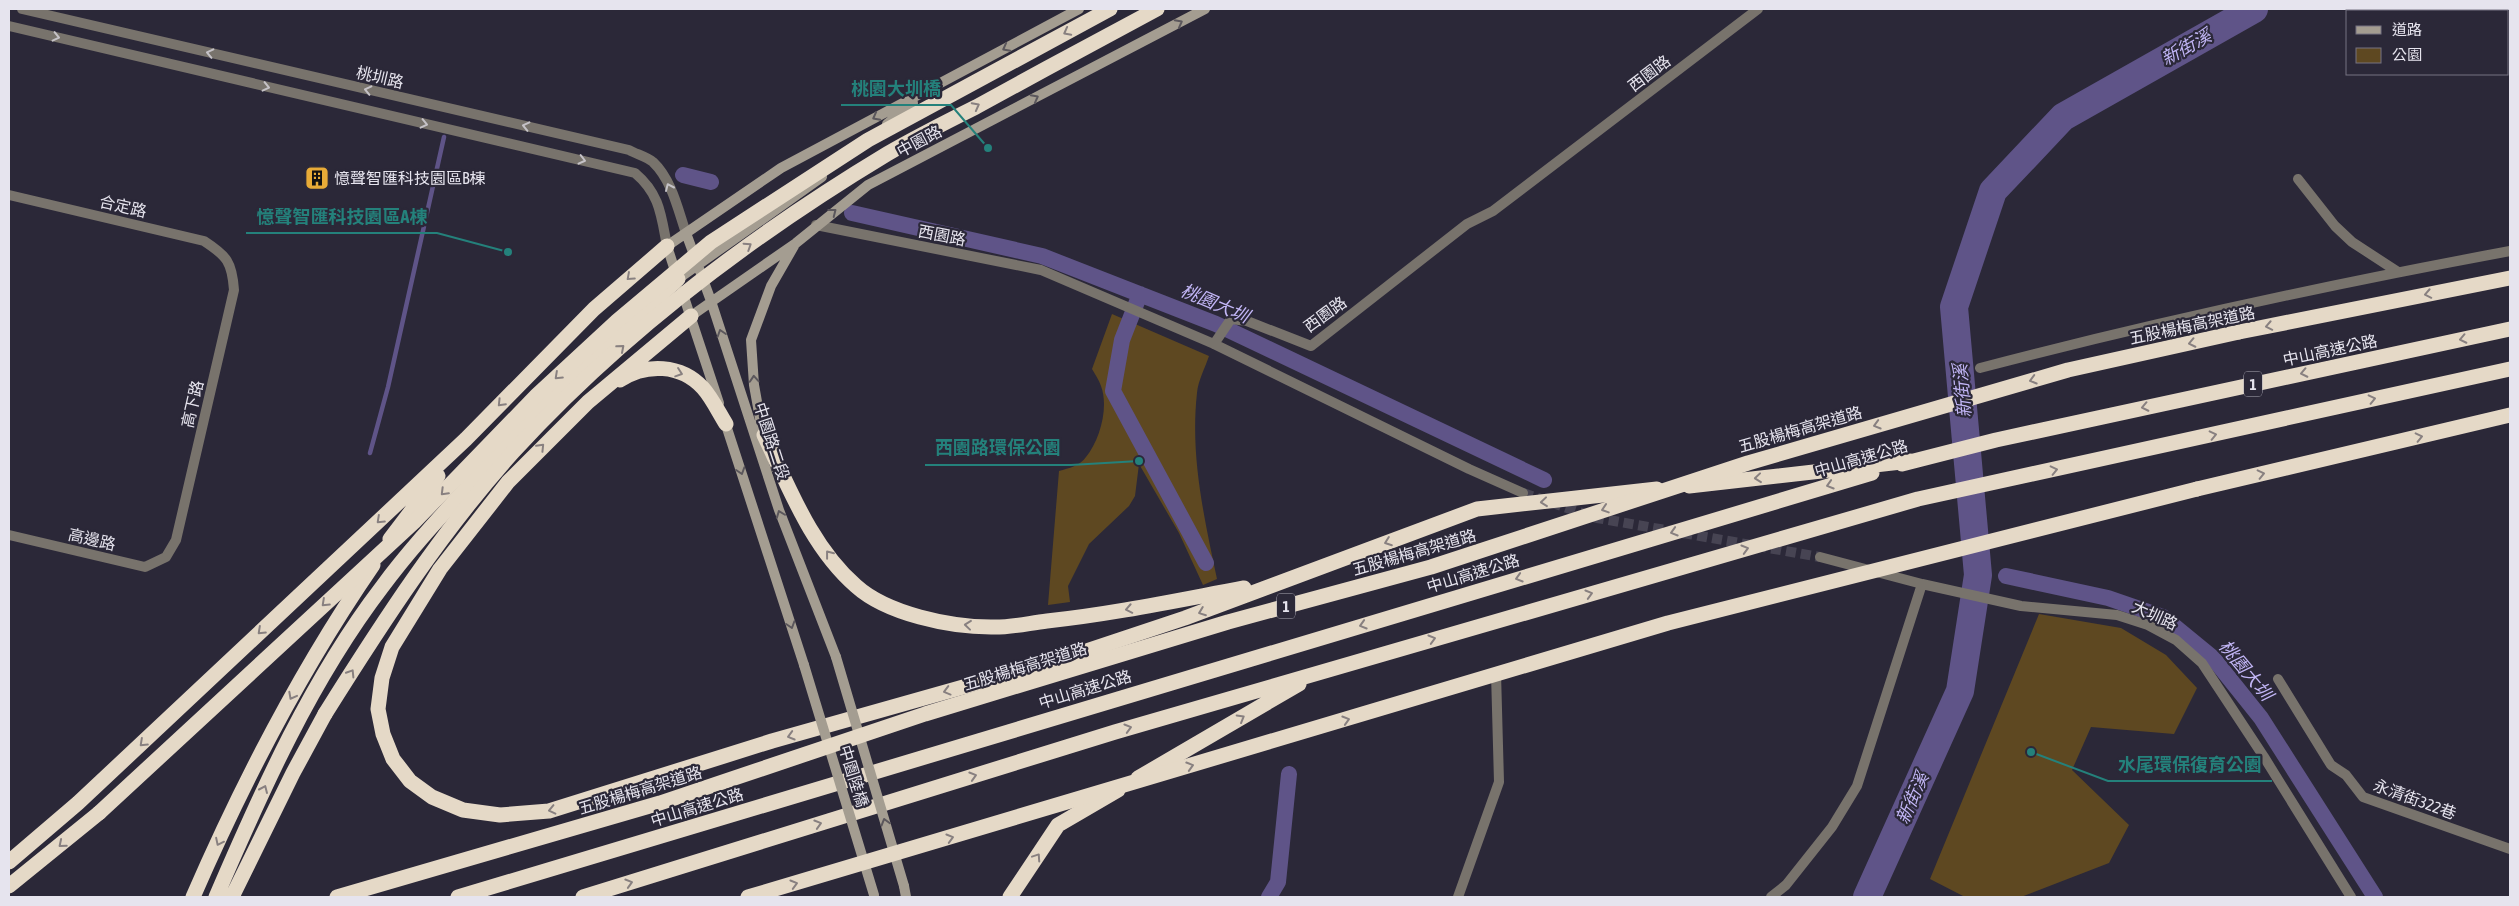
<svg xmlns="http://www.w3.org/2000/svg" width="2519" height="906" font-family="'Asap Condensed','Noto Sans TC',sans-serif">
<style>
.green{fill:#5e4821}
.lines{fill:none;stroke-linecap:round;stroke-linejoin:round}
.stream{stroke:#5f5488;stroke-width:4.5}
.canal{stroke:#5f5488;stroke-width:16}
.river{stroke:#5f5488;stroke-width:28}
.minor-tunnel{stroke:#474453;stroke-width:10;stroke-dasharray:10 5;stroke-linecap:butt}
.minor{stroke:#78736c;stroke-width:10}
.tertiary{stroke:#78736c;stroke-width:10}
.secondary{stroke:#a49d91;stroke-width:10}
.motorway{stroke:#e5d9c7;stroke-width:15}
.secondary-bridge{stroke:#a49d91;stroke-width:10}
.motorway-bridge{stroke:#e5d9c7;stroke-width:15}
.oneway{stroke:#5b575c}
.oneway2{stroke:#888080}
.oneway3{stroke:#c5c2c7}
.labels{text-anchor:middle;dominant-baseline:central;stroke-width:4.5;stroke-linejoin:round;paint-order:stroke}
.shield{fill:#2b2838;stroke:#aeacb7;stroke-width:1}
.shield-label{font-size:15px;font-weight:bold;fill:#e6e4ee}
.street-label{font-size:16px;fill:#e6e4ee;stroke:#2b2838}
.poi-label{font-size:16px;fill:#e6e4ee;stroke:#2b2838;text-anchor:start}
.water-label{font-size:18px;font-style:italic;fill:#c2b6f6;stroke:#2b2838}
.leader{fill:none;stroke:#24817b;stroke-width:2}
.callout-dot{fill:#24817b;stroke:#2b2838;stroke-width:2}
.callout-label{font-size:18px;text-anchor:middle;font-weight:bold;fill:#24817b;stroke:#2b2838;stroke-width:4.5;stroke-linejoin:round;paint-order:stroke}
</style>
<rect width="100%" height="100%" fill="#2b2838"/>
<path class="green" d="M1112,314L1209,356C1205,368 1198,381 1197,393C1190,456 1204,517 1217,579L1203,585L1179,533L1139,464L1135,496L1129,506L1089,544L1068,586L1070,602L1048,605L1059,471C1069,468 1080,466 1086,457C1100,440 1109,407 1101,386C1099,380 1095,374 1092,369Z
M2039,614L2121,628L2166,655L2197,688L2174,734L2091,727L2072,770L2129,825L2109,863L2021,897H1965L1930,879Z"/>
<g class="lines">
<path class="stream" d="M370,453L388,387L444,137"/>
<path class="canal" d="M683,175L711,182
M852,213L1042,256L1216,324L1544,480
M1140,294L1122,340L1113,391L1206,563
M2006,576L2108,598L2163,617L2213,658L2261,718L2375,897
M1269,897L1278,882L1289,774"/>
<path class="river" d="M1867,897L1960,691L1978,575L1954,307L1993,191L2063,117L2254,9"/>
<path class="minor-tunnel" d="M1523,493L1597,518L1820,557"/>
<path class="minor" d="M2298,179L2335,226L2352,242L2398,272
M9,195L204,241C227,256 232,262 234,290L176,540L166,557L145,567L9,535
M816,225L1041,270L1214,344L1469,469L1523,493
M1214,344L1231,319L1247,321L1311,346L1467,224L1493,211L1758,9
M1980,368C2155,322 2332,284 2510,251
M1820,557L1922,584L2021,606L2117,615L2148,625L2176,640L2202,663L2264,757L2351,897
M2278,679L2331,765L2346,775L2363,797L2510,849
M1458,897L1499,782L1496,673
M1771,897L1786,885L1832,827L1857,786L1922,584"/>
<path class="tertiary" d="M22,9L629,150C636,154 647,157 653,162C672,180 678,210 686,233
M9,26L635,173C660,194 661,215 667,246"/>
<path class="secondary" d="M887,124L913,103
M686,233L711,301L779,510L836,657
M677,277L667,246L781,168L1079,9
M678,279L822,177
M682,291L719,403
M691,316L796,243L868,185L1205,9
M724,419L804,665
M764,441L754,385L751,340L771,286L794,246
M904,886L906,897"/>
<path class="motorway" d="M691,316L588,402L508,482L440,569L392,647L382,678L378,709L383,734L393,759L410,781L432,797L463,810L500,815L549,811L772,741L1062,659L1185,618L1477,509L1657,489
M2239,332L2510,278
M620,380C646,363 681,364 703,388C712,398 719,413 726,424
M764,435C789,487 811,547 856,586C887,614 950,627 991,627C1009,628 1029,623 1047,621C1113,614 1179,600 1244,588
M1902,464L1996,440L2510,329
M1689,486L1910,461
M2197,489L2510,415
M390,539L438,476
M1138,778L1299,684
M9,862L78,803L466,439L594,309L667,246
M9,886L99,813
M193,897C243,782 302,668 373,565
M216,897C262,790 311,680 382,587C410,549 442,515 474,480C539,410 607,343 678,279
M232,897L293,773L325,714
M458,897L1872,473
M583,897L1115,732L1918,499L2510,369
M1010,897L1058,825L1118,790"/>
<path class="secondary-bridge" d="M836,657L904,886
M804,665L874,895"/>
<path class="motorway-bridge" d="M325,714C382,623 441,532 513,452C621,334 751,236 887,154C916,137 946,122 976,107C1036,74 1097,41 1157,9
M99,813L414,522L537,395L617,321L711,242L868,140L1110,9
M337,897L660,803L925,714L1228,622L1431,567L1748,463L2068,370L2239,332
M748,897L1668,623L2197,489"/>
</g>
<defs><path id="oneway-chevron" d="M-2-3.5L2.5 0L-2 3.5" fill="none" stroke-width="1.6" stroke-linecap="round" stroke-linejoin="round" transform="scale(1.25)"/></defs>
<g class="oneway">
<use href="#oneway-chevron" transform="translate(1179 23) rotate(-28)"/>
<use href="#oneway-chevron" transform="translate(1006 48) rotate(152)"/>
<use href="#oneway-chevron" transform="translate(1035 98) rotate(-28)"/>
<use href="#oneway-chevron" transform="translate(876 117) rotate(152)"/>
<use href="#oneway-chevron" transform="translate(833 212) rotate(-38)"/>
<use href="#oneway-chevron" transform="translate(721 333) rotate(-108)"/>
<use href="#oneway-chevron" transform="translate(754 379) rotate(-94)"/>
<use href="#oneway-chevron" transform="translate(741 471) rotate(72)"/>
<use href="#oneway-chevron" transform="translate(780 514) rotate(-111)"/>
<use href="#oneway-chevron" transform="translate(791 625) rotate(72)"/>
<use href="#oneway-chevron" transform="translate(885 822) rotate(-106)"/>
</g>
<g class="oneway2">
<use href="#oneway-chevron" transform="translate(1067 32) rotate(152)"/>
<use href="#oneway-chevron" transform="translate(976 106) rotate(-28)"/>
<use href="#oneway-chevron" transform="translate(748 246) rotate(-33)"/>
<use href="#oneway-chevron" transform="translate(630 277) rotate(138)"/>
<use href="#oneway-chevron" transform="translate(2428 294) rotate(169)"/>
<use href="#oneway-chevron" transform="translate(2269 326) rotate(169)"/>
<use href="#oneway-chevron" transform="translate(2463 339) rotate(168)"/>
<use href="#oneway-chevron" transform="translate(2192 343) rotate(168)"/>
<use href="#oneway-chevron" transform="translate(621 348) rotate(-41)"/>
<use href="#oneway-chevron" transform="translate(679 373) rotate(19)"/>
<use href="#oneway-chevron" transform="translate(2304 373) rotate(168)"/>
<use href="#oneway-chevron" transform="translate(558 376) rotate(137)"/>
<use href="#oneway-chevron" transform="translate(2033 380) rotate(164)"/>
<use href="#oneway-chevron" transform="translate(2372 399) rotate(-13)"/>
<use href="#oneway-chevron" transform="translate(501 403) rotate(134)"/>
<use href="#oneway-chevron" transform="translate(2145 407) rotate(168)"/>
<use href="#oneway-chevron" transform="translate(1877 425) rotate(164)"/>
<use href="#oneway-chevron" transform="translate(2213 435) rotate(-13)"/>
<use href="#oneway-chevron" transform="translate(2419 437) rotate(-13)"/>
<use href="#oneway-chevron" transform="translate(541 447) rotate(-46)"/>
<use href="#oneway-chevron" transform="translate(2054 470) rotate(-13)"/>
<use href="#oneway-chevron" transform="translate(2261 474) rotate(-13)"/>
<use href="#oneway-chevron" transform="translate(1758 478) rotate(174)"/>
<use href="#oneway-chevron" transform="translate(1830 485) rotate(163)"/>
<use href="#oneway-chevron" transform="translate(444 492) rotate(135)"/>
<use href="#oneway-chevron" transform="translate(1544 502) rotate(174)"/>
<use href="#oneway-chevron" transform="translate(1605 509) rotate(162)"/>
<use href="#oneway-chevron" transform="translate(380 520) rotate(137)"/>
<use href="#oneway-chevron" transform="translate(1674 532) rotate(163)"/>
<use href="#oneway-chevron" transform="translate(1388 542) rotate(160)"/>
<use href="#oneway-chevron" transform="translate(1745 549) rotate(-16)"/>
<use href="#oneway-chevron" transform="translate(829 554) rotate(-128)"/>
<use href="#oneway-chevron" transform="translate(1519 578) rotate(163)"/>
<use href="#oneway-chevron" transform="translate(1589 594) rotate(-16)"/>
<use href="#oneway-chevron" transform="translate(325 603) rotate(137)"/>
<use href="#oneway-chevron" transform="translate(1129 609) rotate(169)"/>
<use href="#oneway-chevron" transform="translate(1202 612) rotate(159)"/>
<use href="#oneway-chevron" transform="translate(968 625) rotate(-174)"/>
<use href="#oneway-chevron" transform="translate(1363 625) rotate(163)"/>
<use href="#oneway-chevron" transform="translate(261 631) rotate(137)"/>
<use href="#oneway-chevron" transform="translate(1432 639) rotate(-16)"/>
<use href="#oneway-chevron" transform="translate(351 673) rotate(-58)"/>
<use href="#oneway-chevron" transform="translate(947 691) rotate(165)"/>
<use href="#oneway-chevron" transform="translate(292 696) rotate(118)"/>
<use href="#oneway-chevron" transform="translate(1241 718) rotate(-30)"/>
<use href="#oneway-chevron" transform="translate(1346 720) rotate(-17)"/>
<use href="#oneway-chevron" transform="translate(1128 728) rotate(-16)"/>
<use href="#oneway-chevron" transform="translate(791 736) rotate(164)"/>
<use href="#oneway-chevron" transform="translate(143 743) rotate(137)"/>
<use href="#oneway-chevron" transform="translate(1190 766) rotate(-17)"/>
<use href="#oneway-chevron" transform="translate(973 776) rotate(-17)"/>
<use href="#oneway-chevron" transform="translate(264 789) rotate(-66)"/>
<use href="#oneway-chevron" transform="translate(552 810) rotate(167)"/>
<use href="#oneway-chevron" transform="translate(818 824) rotate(-17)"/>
<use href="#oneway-chevron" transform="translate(950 838) rotate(-16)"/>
<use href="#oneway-chevron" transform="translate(219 842) rotate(116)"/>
<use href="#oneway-chevron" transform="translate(62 844) rotate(140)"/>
<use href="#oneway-chevron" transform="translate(1037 857) rotate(-56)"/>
<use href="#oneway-chevron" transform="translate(629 883) rotate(-17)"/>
<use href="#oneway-chevron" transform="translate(794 884) rotate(-16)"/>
</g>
<g class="oneway3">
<use href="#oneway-chevron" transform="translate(56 37) rotate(13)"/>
<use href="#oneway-chevron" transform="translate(210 53) rotate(-167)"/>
<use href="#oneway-chevron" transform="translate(266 87) rotate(13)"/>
<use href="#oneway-chevron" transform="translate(368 90) rotate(-167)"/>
<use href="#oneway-chevron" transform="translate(424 124) rotate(13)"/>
<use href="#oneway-chevron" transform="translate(526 126) rotate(-167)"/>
<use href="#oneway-chevron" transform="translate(582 160) rotate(14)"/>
<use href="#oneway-chevron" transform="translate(669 187) rotate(-114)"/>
</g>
<defs>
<g id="building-square" transform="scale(1.25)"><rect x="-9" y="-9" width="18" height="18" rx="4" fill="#e8ab37" stroke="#2b2838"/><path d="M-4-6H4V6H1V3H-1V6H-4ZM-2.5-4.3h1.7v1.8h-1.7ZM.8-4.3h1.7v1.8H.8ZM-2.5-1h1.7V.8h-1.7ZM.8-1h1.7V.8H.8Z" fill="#111"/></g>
</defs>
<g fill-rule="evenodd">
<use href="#building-square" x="317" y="178"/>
</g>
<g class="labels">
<g class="shield">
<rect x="2244" y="371.5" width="18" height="25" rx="4"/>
<rect x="1277" y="593.5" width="18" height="25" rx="4"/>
</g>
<g class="shield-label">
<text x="2253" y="384">1</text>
<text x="1286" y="606">1</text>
</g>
<g class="street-label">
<text transform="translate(1649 73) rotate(-37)">西園路</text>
<text transform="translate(380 77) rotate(13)">桃圳路</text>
<text transform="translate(919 141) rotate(-28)">中園路</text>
<text transform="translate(123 206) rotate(13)">合定路</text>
<text transform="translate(942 235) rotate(11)">西園路</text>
<text transform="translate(1325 314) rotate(-36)">西園路</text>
<text transform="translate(2192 325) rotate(-12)">五股楊梅高架道路</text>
<text transform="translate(2330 350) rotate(-12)">中山高速公路</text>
<text transform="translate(192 404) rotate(-77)">高下路</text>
<text transform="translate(1800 429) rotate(-16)">五股楊梅高架道路</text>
<text transform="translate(772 441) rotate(72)">中園路二段</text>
<text transform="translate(1861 458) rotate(-16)">中山高速公路</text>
<text transform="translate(92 539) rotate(13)">高邊路</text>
<text transform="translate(1414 552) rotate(-16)">五股楊梅高架道路</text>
<text transform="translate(1473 573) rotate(-17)">中山高速公路</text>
<text transform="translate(2155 615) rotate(24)">大圳路</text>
<text transform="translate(1025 666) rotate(-17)">五股楊梅高架道路</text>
<text transform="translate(1085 689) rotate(-17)">中山高速公路</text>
<text transform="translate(854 776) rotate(73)">中園陸橋</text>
<text transform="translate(640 790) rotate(-17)">五股楊梅高架道路</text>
<text transform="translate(2415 799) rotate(20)">永清街322巷</text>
<text transform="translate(697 807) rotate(-17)">中山高速公路</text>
</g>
<g class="poi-label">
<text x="334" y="178">憶聲智匯科技園區B棟</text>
</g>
<g class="water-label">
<text transform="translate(2186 47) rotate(-29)">新街溪</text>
<text transform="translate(1215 303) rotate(23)">桃園大圳</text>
<text transform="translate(1962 391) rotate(-95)">新街溪</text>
<text transform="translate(2246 670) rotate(50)">桃園大圳</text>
<text transform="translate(1912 798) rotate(-66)">新街溪</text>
</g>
</g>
<path class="leader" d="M988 148L951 105H841M508 252L437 233H246M1139 461L1071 465H925M2031 752L2108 781H2272"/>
<g class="callout-dot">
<circle cx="988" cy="148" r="5"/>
<circle cx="508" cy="252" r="5"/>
<circle cx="1139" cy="461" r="5"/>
<circle cx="2031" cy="752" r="5"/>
</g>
<g class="callout-label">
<text x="896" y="95">桃園大圳橋</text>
<text x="342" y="223">憶聲智匯科技園區A棟</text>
<text x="998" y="454">西園路環保公園</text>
<text x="2190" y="771">水尾環保復育公園</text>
</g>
<rect width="2519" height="906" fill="none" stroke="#e6e4ee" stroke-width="20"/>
<rect x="2346" y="10" width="162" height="65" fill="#2b2838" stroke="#767381"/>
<rect x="2356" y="26" width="25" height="8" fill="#a49d91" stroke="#767381"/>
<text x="2392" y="35" font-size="15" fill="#e6e4ee">道路</text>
<rect x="2356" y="48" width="25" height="15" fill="#5e4821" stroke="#767381"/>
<text x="2392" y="60" font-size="15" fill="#e6e4ee">公園</text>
</svg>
